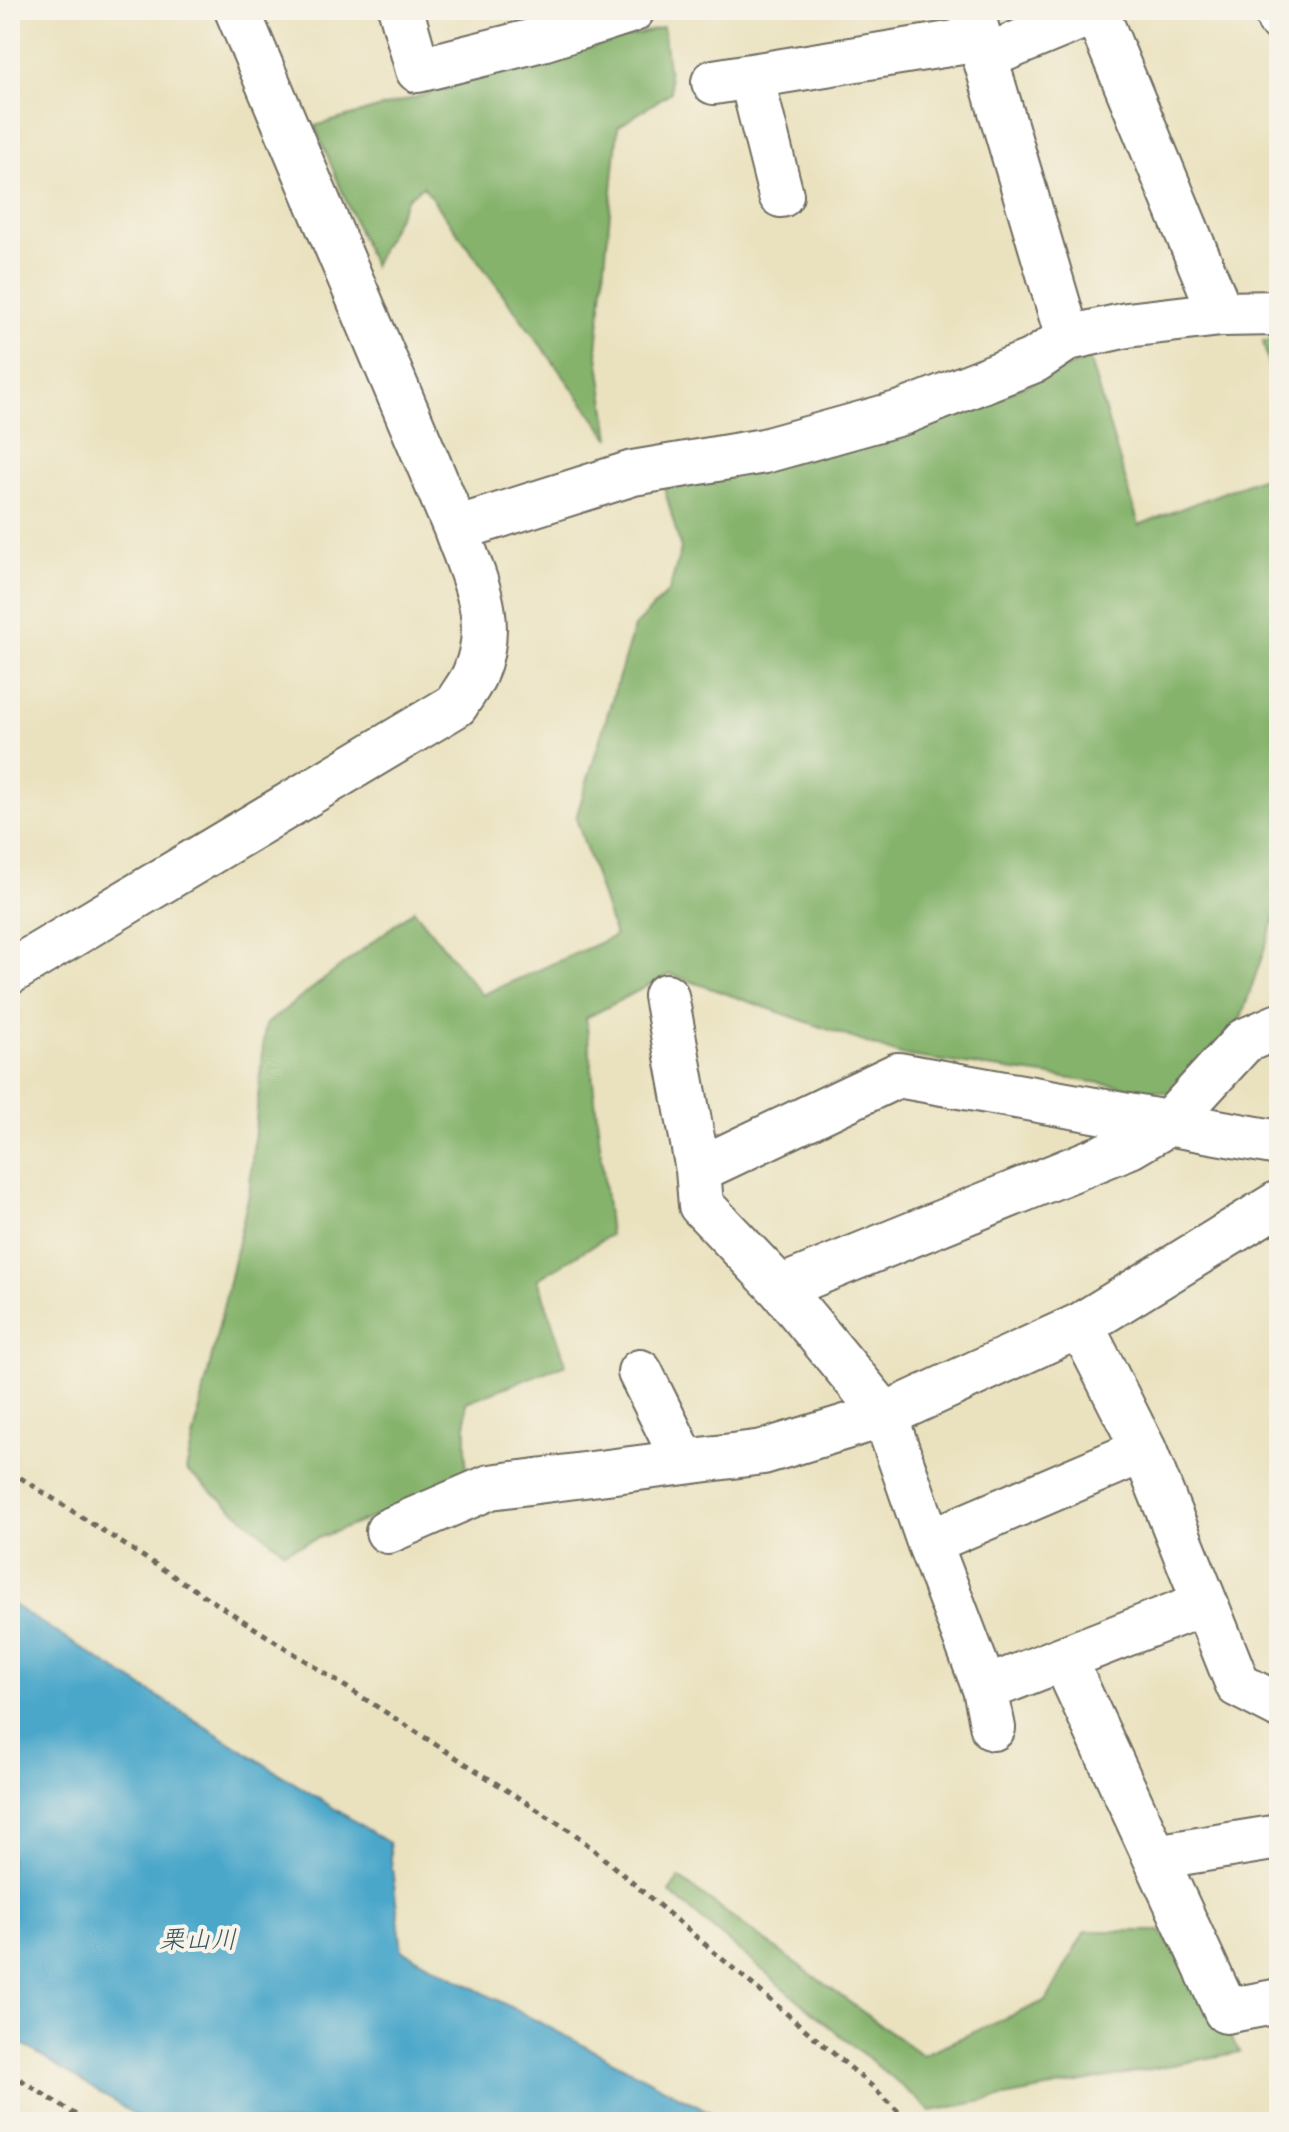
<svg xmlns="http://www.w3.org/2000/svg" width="1289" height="2132" font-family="Mali,'Klee One',sans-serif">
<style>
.forest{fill:#85b36c;stroke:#586f4c;stroke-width:2}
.water{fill:#4ca7ca;stroke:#3c697a;stroke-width:2}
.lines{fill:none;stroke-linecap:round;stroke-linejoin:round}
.minor-casing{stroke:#6e6b5f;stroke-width:48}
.path{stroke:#6e6b5f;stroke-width:5;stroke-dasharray:6 6;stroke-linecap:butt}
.minor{stroke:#fff;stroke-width:44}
.labels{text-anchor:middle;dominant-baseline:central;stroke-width:8;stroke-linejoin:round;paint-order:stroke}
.water-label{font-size:26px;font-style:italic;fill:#375663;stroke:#f7f3e8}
</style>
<rect width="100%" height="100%" fill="#f7f3e8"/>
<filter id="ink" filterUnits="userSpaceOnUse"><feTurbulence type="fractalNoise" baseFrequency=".0125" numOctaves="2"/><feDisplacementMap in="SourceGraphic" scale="16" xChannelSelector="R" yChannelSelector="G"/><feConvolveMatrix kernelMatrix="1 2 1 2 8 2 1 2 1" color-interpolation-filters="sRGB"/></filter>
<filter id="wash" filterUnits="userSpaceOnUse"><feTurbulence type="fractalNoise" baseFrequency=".006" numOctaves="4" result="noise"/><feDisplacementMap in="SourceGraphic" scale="32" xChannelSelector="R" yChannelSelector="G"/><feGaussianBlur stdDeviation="1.8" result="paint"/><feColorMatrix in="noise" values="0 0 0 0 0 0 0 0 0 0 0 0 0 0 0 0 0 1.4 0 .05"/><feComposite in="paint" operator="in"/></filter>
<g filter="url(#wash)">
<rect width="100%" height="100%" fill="#eae2bf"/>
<path class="forest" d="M663,27L671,92L618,127L597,349L610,439L423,186L407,198L373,266L315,126Z
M1279,339V408L1263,341Z
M1089,358L1139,525L1279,471V914L1276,915L1241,1018L1171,1093L901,1055L670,974L586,1018L610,1235L538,1279L566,1364L466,1402V1482L284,1551L186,1470L249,1194L265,1025L414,910L482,995L615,936L576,818L634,627L669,591L681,549L664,487L895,441Z
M679,1878L922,2055L1047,2000L1085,1931H1160L1240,2052L931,2111L669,1892Z"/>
<path class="water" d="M10,1603L389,1843L402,1950L729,2122H146L10,2036Z"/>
</g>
<g filter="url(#ink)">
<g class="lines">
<g class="minor-casing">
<path id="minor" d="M401,10L418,70L542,39L632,10
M971,10L1068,338
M1276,10L1279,19
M985,57L1096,11L1221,314
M751,76L781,195
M714,82L980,39
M456,529L633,473L764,451L904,412L1035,360L1068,338L1127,325L1221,314L1279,313
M10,972L456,705C462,694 471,684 475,673C497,620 474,579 456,529L237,10
M666,996L698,1170L701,1205L780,1288L885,1415L929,1542L985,1689L993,1728
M698,1170L898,1075L1279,1143
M780,1288L1130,1146L1169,1123L1244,1041L1279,1026
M1081,1325L1144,1450L1238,1685L1279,1706
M640,1372L684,1461
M388,1531L490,1487L763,1452L885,1415L1081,1325L1279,1203
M929,1542L1144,1450
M1064,1659L1226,2011L1279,2001
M985,1689L1205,1603
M1155,1857L1279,1837"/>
</g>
<path class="path" d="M10,1471L575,1834L873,2087L909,2122
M10,2073L87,2122"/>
<use href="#minor" class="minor"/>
</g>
</g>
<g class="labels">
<g class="water-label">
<text x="198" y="1938">栗山川</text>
</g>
</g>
<rect width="1289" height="2132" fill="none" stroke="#f7f3e8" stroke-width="40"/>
</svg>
